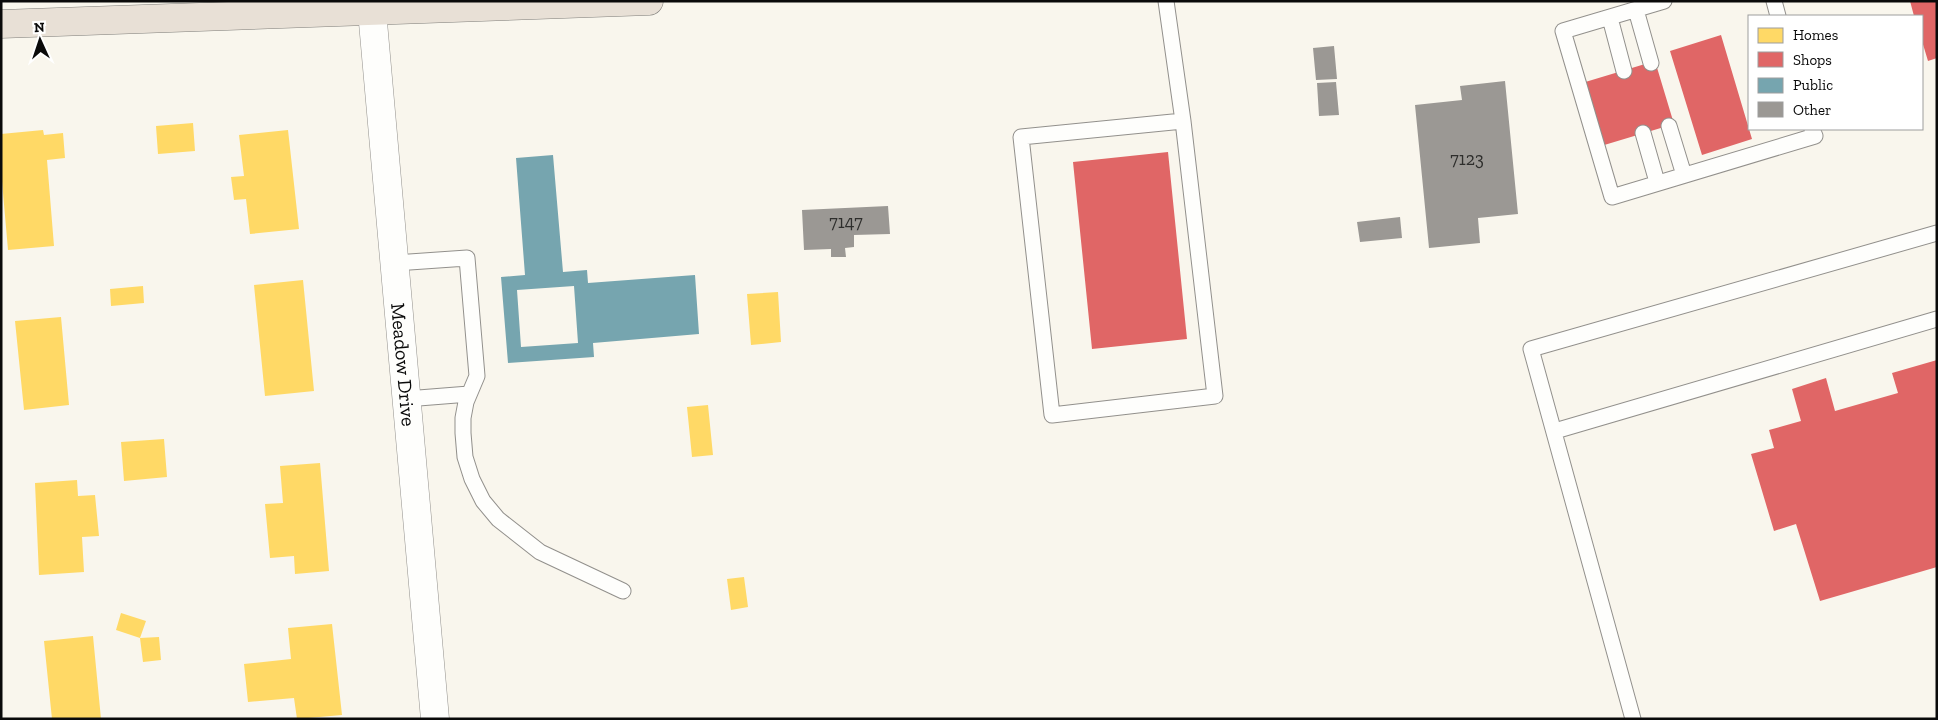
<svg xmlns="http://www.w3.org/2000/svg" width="1938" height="720" font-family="'Zilla Slab',serif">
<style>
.homes{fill:#ffd966}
.shops{fill:#e06666}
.public{fill:#76a5af;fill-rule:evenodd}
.building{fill:#9b9894}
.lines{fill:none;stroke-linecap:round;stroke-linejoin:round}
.service-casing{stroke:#92908c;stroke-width:17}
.minor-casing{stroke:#92908c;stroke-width:29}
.trunk-casing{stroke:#7f7e7a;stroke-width:29}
.service{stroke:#fefefc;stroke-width:15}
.minor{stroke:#fefefc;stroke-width:28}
.trunk{stroke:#e8e0d6;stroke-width:28}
.labels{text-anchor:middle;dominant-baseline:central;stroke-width:5;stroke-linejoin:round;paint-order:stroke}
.number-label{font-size:18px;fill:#2e2e2c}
.street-label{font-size:20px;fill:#0a0a0a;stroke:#fff}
</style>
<rect width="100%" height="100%" fill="#f9f6ed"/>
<path class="homes" d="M193,123L195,151L158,154L156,126Z
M43,130L44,135L63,133L65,158L47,160L54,246L8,250L1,170V134Z
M288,130L299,229L250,234L246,199L234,200L231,177L244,176L239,135Z
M303,280L314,391L265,396L254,285Z
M143,286L144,303L111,306L110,289Z
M778,292L781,342L751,345L747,294Z
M61,317L69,405L24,410L15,321Z
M708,405L713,455L692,457L687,407Z
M164,439L167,477L124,481L121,442Z
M320,463L329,571L295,574L294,556L270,558L265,504L283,503L280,466Z
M77,480L78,496L95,495L99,536L82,537L84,572L39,575L35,483Z
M744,577L748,607L731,610L727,579Z
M121,613L146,621L140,638L116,630Z
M332,624L342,715L297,719L294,698L248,702L244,664L291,659L288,628Z
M93,636L101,719H52L44,641Z
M159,637L161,660L143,662L140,638Z"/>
<path class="shops" d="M1910,1H1937V58L1928,61L1922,41V16H1914Z
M1721,35L1752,139L1702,155L1670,51Z
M1655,61L1674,124L1601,146L1582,83Z
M1168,152L1187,339L1092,349L1073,162Z
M1937,360V567L1820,601L1796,524L1774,531L1751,454L1774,448L1769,430L1801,421L1792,389L1826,378L1835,411L1898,393L1892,373Z"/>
<path class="public" d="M553,155L563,272L587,270L588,283L695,275L699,334L593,343L594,357L508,363L501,277L525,275L516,158ZM574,286L578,343L521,347L517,290Z"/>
<path class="building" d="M1334,46L1337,79L1316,80L1313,48Z
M1505,81L1518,214L1478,218L1480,243L1429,248L1415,105L1462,100L1460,86Z
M1336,82L1339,115L1319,116L1317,83Z
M888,206L890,234L854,235V247L845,248L846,257H831V249L804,250L802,210Z
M1400,217L1402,238L1360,242L1357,222Z"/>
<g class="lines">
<g class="service-casing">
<path id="service" d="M1166,1L1183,121L1215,396L1052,415L1021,137L1183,121
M1664,1L1563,31L1612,197L1815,136L1812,129
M1774,1L1778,16
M1636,10L1651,63
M1610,18L1624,71
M1669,126L1684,175
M1643,133L1657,182
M395,263L467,258L477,376L466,402L463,418V433L465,457L472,479L483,501L498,519L540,552L623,591
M406,399L469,394
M1555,431L1937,319
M1633,719L1531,349L1937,233"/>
</g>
<g class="minor-casing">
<g id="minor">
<path id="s1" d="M372,11L435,719"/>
</g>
</g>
<g class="trunk-casing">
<path id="trunk" d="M1,24L649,1"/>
</g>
<use href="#service" class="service"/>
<use href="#minor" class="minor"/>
<use href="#trunk" class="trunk"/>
</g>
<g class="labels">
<g class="number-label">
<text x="1467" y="159">7123</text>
<text x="846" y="222">7147</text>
</g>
<g class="street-label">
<text stroke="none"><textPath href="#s1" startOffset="355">Meadow Drive</textPath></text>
</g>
</g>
<rect width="1938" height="720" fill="none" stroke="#0a0a0a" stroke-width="5"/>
<rect x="1748" y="15" width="175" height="115" fill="#ffffff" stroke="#9d9d9d"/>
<rect x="1758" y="28" width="25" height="15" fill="#ffd966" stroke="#9d9d9d"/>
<text x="1793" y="40" font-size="15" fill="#0a0a0a">Homes</text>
<rect x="1758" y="52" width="25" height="15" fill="#e06666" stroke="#9d9d9d"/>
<text x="1793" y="65" font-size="15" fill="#0a0a0a">Shops</text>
<rect x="1758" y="78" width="25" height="15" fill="#76a5af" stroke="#9d9d9d"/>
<text x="1793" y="90" font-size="15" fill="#0a0a0a">Public</text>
<rect x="1758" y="102" width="25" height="15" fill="#9b9894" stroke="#9d9d9d"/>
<text x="1793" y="115" font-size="15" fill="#0a0a0a">Other</text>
<g transform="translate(40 40) rotate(357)" stroke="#ffffff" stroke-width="4" paint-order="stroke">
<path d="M0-4L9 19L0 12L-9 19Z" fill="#0a0a0a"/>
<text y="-8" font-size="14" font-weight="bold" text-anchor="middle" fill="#0a0a0a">N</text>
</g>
</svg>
